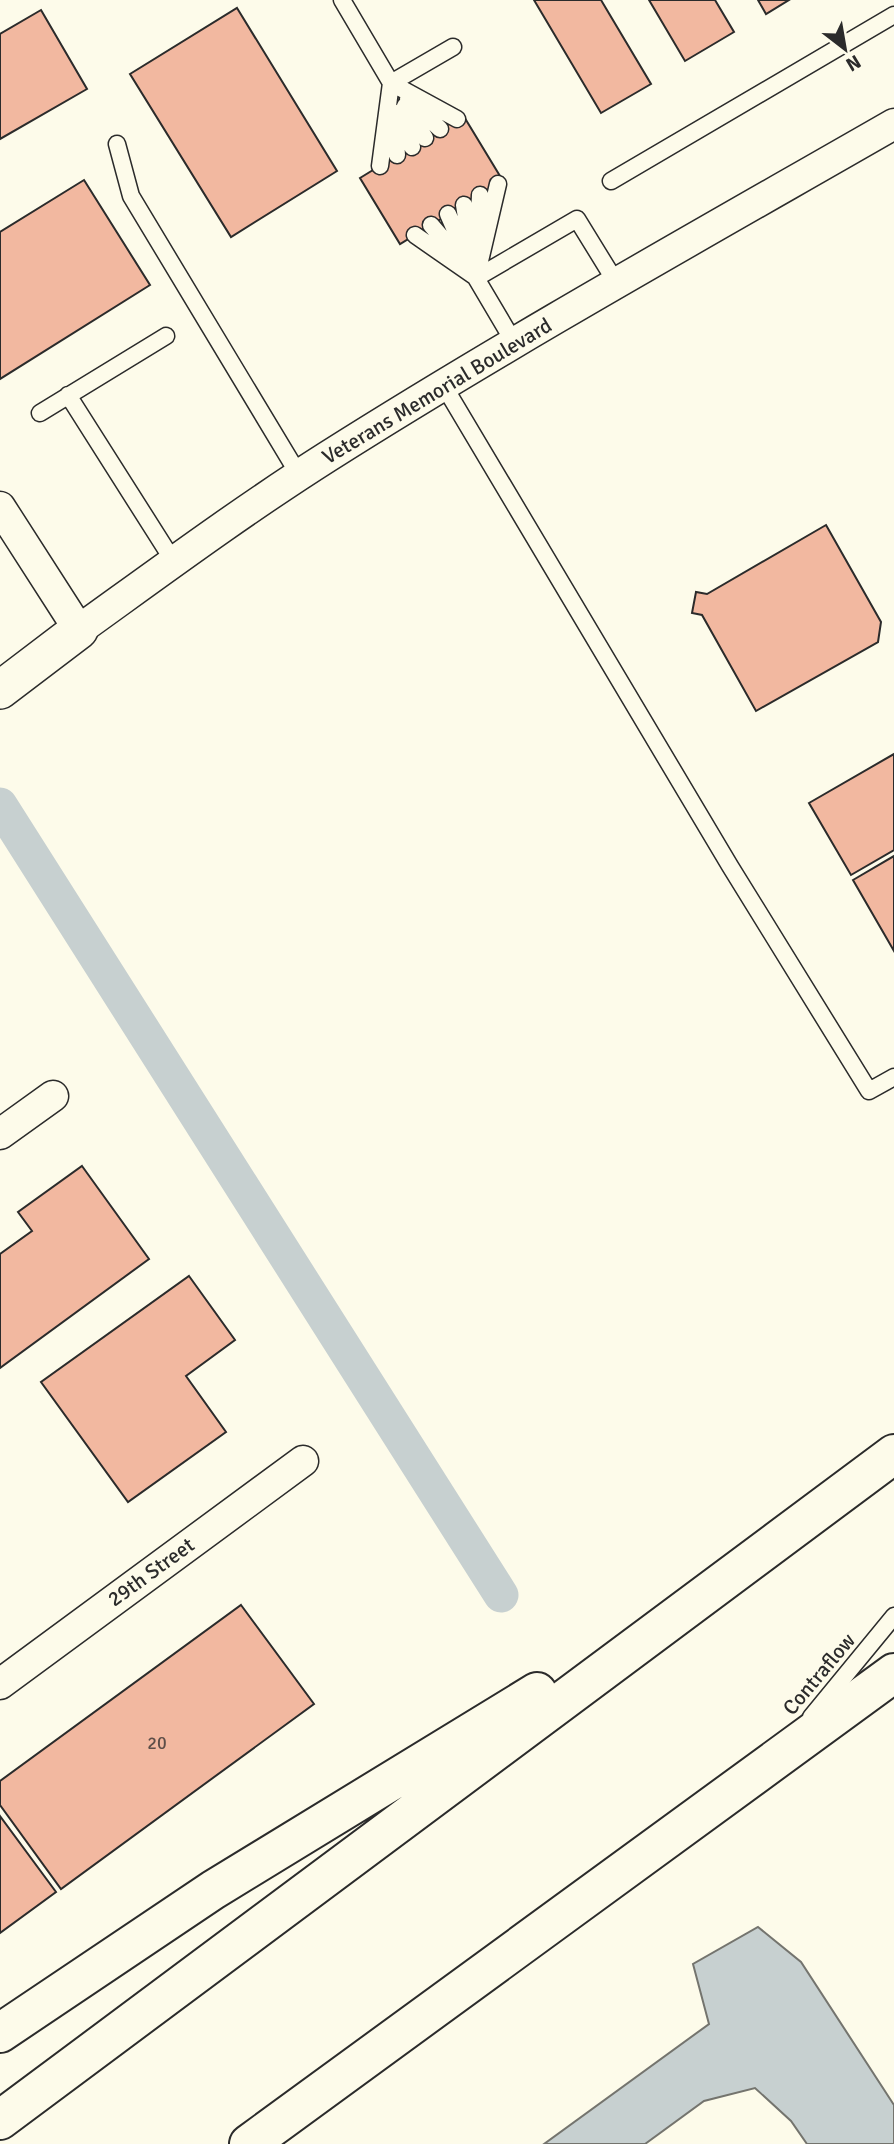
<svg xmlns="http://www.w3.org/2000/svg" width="894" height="2144" font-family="Signika,sans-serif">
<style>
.water{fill:#c7d0d0;stroke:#74746e;stroke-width:2}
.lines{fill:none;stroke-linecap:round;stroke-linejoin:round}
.canal{stroke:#c7d0d0;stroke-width:35}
.building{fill:#f2b8a0;stroke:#2b2b2b;stroke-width:2}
.service-casing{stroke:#2b2b2b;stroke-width:19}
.minor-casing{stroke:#2b2b2b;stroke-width:33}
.tertiary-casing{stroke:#2b2b2b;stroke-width:40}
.motorway-casing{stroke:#2b2b2b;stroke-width:42}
.service{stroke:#fdfbea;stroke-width:16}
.minor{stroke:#fdfbea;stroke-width:30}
.tertiary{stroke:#fdfbea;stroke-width:37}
.motorway{stroke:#fdfbea;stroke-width:38}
.labels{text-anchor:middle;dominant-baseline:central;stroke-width:5;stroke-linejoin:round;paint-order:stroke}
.number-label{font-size:18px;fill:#5d4e48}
.street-label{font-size:21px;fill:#2b2b2b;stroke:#fdfbea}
</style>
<rect width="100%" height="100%" fill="#fdfbea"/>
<path class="water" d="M758,1927L801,1962L894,2105V2144H807L791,2121L755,2088L704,2101L645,2144H544L709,2024L693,1964Z"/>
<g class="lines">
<path class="canal" d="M0,805L501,1595"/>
</g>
<path class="building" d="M534,0H601L651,84L601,113Z
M649,0H715L734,32L685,61Z
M758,0H789L766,14Z
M237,8L337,171L231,237L130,74Z
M41,10L87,89L0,139V34Z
M463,115L503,181L400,244L360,178Z
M84,180L150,285L0,379V232Z
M826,525L881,622L878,642L756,711L702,615L692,613L696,592L707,594Z
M894,754V850L851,875L809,803Z
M894,856V951L853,880Z
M82,1166L149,1259L0,1368V1254L32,1231L18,1212Z
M189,1276L235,1340L186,1376L226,1432L128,1502L41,1382Z
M241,1605L314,1704L61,1889L0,1805V1781Z
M0,1816L56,1892L0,1933Z"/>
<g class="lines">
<g class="service-casing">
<path id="service" d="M342,0L391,83L453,47
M391,83L457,119
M408,99L440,129
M405,106L425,138
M400,112L412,147
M394,113L397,155
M117,144L131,196L299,475
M380,166L391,83
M611,181L894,15
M464,205L471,248
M448,214L476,278L515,344
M431,225L461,260
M415,235L474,276
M478,237L480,195
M476,278L577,219L617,284
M476,278L498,184
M444,386L730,866L869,1091L894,1077
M68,395L174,562
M40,413L166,336
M811,1717L894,1616"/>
</g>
<g class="minor-casing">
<path id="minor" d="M0,507L79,630C161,571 242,511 327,457C512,340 704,233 894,124
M0,1134L53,1096
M0,1684L303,1461"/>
</g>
<g class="tertiary-casing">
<path id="tertiary" d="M0,690L79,630"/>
</g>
<g class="motorway-casing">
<path id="motorway" d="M0,2033L213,1890L537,1692
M0,2120L894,1454
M249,2144L894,1673"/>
</g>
<use href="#service" class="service"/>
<use href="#minor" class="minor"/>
<use href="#tertiary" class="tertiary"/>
<use href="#motorway" class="motorway"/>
</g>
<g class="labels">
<g class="number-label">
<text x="157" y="1743">20</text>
</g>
<g class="street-label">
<text transform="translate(437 391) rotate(-31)">Veterans Memorial Boulevard</text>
<text transform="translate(151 1572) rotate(-36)">29th Street</text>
<text transform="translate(819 1674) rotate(-50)">Contraflow</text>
</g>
</g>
<g transform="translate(845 49) rotate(149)" stroke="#fdfbea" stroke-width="5" paint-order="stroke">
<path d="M0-5L12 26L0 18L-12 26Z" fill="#2b2b2b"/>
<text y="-10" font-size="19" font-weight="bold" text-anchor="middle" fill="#2b2b2b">N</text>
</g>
</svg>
